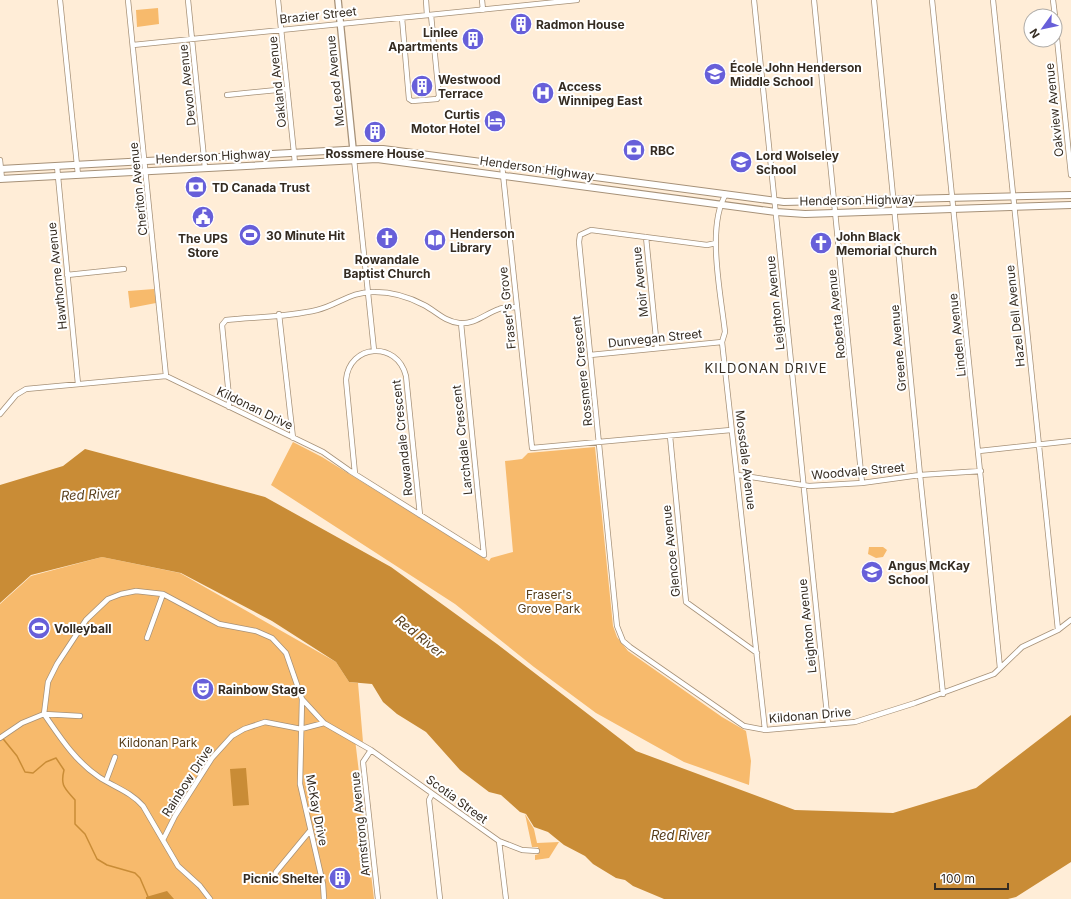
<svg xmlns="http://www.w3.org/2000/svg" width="1071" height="899" font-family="Inter,sans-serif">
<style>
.green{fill:#f7ba6c}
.water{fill:#c98c36}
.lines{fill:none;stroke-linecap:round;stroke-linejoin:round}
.stream{stroke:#c98c36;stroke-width:1.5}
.minor-casing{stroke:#a69178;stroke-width:6}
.tertiary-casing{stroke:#a69178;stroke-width:8}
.secondary-casing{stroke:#a69178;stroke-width:8}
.minor{stroke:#fff;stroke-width:4.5}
.tertiary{stroke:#fff;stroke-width:5.5}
.secondary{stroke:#fff;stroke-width:6}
.labels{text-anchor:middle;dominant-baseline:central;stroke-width:4;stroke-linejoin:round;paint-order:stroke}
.street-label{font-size:12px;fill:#352c22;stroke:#fff}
.poi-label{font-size:12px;font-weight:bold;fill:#352c22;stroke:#fff;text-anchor:start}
.park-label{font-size:12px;fill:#553c19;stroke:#fff}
.neighbourhood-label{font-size:13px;letter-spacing:1px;fill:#352c22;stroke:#fff}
.water-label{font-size:13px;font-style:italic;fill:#5a401d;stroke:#fff}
</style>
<rect width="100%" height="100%" fill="#ffedd7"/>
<path class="green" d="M158,8L159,24L137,27L136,10Z
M154,289L156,303L130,308L128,291Z
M293,442L322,457L489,561L491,558L513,552L505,461L522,459L528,453L595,447L613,626L617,637L628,651L722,717L746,731L751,761L749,785L684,762L596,713L534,667L455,604L271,485Z
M869,547H883L887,550L883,557L876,558L868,554Z
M102,557L180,573L336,662L349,682L358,683L363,742L355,739L374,899H0V604L31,576Z
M525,814L534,829L537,843L559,842L549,858L535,860V855L539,854L538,847H532Z"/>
<path class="water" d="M85,449L265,497L391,567L497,644L636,751L795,810L893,813L976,788L1071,715V862L1016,897L1008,899H664L633,886L625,880L616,878L593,864L585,856L564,845L548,832L534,827L526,814L520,812L501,795L489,792L460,770L426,732L397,714L383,702L372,684L349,682L336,662L272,621L181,573L102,557L31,575L0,603V485L63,466Z
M246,768L249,805L233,806L230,769Z
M167,891L174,899H146V897Z"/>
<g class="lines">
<path class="stream" d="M0,735L17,756L25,772L33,773L46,762L56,758L64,770C60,786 65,788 75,800V824L85,834L97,859L107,865L135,873L140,878L149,899"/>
<g class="minor-casing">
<path id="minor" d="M60,0L78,175
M128,0L166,376
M188,0L205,168
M278,0L295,163
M426,0L427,15
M482,0L483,10
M754,0L828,724
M814,0L862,483
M874,0L920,475L943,694
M932,0L1000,668
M993,0L1058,630
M1053,0L1055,16
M402,18L409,99L412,101L437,99L439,96L431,15
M1055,19L1071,175
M133,45L577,0
M227,95L287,89
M354,159L374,350
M0,160L2,179
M502,165L532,448L731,430
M57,166L78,384
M726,194C706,226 721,295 725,332L722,342L765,730
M646,237L657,348
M716,243L707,245L591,230L580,235L579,242L617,626L623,641L630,647L744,726L765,730L855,722L915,703L994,674L1022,647L1058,630L1071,620
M67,275L124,269
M279,314L293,438
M461,323L484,555
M590,355L722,342
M229,407V397L222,325L226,320C256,317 288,317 317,310C338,305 351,291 375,292C392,292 409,297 424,305C437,312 444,321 459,323C474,325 485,314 499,309C504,307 511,308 517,307
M0,414L16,395L26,389L166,376L323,452L350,471L484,555
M670,436L686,602L757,653
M979,451L1071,441
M355,474L346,380C349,344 397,340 406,376L420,515
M738,475L809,486L862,483L920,475L981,471
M147,638L163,594
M302,699L324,723L371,750L499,841L522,850L537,851
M44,714L48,682L57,664L86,620L108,599L121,594L136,591L163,594L219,624L256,631L272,638L286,653L302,699L300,784L323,884L324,899
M44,714C60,737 75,761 99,777C114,787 131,792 143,806L178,866L200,886L210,899
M0,738L22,723L44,714L80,716
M371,750L363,762L378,899
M106,781L115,757
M432,794L429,800L440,899
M163,840L175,816L212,758L232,736L244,729L265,722L301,729L324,723
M499,841L506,899
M274,878L276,872L309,832"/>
</g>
<g class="tertiary-casing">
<path id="tertiary" d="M338,0L354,159"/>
</g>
<g class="secondary-casing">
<path id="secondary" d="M0,169L363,149H383L784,202L1071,195
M0,179L377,159L776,212L805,214L1071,205"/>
</g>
<use href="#minor" class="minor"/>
<use href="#tertiary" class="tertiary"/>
<use href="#secondary" class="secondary"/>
</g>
<defs>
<g id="building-disc" transform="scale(1.15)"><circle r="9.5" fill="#675fd9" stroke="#fff"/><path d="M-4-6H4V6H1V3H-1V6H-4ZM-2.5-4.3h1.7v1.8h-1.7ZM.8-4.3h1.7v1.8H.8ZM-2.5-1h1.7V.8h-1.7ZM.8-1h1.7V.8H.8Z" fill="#fff"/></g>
<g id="school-disc" transform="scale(1.15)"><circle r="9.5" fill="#675fd9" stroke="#fff"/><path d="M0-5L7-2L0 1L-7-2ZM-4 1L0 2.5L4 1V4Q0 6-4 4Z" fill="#fff"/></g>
<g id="hospital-disc" transform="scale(1.15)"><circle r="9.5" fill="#675fd9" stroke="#fff"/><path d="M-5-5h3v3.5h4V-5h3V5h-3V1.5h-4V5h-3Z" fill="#fff"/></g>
<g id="hotel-disc" transform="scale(1.15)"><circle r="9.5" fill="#675fd9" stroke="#fff"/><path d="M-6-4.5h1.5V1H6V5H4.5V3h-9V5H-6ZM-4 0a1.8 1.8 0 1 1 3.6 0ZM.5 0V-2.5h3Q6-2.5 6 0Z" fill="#fff"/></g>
<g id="bank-disc" transform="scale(1.15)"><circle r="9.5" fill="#675fd9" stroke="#fff"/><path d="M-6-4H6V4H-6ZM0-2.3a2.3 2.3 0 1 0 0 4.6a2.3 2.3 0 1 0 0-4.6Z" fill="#fff"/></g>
<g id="civic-disc" transform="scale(1.15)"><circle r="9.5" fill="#675fd9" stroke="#fff"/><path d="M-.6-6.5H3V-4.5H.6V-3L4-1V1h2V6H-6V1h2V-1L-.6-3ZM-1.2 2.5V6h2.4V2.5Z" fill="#fff"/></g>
<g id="stadium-disc" transform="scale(1.15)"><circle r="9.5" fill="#675fd9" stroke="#fff"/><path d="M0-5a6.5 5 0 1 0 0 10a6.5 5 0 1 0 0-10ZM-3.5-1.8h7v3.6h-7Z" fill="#fff"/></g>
<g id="church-disc" transform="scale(1.15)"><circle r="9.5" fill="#675fd9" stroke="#fff"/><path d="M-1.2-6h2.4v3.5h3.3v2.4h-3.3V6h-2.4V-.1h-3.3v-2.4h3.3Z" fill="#fff"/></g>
<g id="library-disc" transform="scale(1.15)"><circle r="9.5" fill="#675fd9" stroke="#fff"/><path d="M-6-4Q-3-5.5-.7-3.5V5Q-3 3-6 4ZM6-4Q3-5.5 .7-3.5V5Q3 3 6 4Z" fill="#fff"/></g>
<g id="theatre-disc" transform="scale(1.15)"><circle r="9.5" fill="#675fd9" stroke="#fff"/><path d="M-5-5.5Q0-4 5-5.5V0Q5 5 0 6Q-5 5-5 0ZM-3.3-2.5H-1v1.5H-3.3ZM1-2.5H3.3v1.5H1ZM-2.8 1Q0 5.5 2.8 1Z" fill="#fff"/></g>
</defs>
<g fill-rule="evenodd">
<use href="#building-disc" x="521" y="24"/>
<use href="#building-disc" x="473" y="39"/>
<use href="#school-disc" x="715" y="74"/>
<use href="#building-disc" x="422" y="86"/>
<use href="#hospital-disc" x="543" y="93"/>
<use href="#hotel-disc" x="495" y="121"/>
<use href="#building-disc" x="375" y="132"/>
<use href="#bank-disc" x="634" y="150"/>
<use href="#school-disc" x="741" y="162"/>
<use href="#bank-disc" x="196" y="187"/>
<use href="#civic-disc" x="203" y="217"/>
<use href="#stadium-disc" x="250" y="235"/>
<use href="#church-disc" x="387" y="238"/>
<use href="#library-disc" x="435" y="240"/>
<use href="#church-disc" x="821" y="243"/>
<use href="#school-disc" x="872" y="572"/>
<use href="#stadium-disc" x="39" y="628"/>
<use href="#theatre-disc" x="203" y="689"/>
<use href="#building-disc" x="340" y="878"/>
</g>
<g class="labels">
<g class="street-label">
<text transform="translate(318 15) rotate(-6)">Brazier Street</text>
<text transform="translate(335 81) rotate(-96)">McLeod Avenue</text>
<text transform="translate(277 82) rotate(-96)">Oakland Avenue</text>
<text transform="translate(187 85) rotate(-96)">Devon Avenue</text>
<text transform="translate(1054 110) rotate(-96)">Oakview Avenue</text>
<text transform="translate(213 156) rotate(-3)">Henderson Highway</text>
<text transform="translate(537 168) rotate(8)">Henderson Highway</text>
<text transform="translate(138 189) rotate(-96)">Cheriton Avenue</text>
<text transform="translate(857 200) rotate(-1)">Henderson Highway</text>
<text transform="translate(57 276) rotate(-96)">Hawthorne Avenue</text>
<text transform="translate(640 282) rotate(-96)">Moir Avenue</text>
<text transform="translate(775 303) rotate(-96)">Leighton Avenue</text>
<text transform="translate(507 308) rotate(-96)">Fraser's Grove</text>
<text transform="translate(836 314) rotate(-96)">Roberta Avenue</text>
<text transform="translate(1015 316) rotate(-96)">Hazel Dell Avenue</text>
<text transform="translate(957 335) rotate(-96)">Linden Avenue</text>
<text transform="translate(655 338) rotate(-6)">Dunvegan Street</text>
<text transform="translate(898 348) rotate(-95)">Greene Avenue</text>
<text transform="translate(582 371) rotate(-96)">Rossmere Crescent</text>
<text transform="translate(255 408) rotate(26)">Kildonan Drive</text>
<text transform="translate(402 438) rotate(-96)">Rowandale Crescent</text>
<text transform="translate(462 440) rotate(-96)">Larchdale Crescent</text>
<text transform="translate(746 460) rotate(83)">Mossdale Avenue</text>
<text transform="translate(858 471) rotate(-5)">Woodvale Street</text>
<text transform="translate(671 551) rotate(-96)">Glencoe Avenue</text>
<text transform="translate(807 626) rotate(-96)">Leighton Avenue</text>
<text transform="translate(810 715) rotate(-5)">Kildonan Drive</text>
<text transform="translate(187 781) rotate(-57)">Rainbow Drive</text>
<text transform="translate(457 799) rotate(36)">Scotia Street</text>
<text transform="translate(317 810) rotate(79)">McKay Drive</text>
<text transform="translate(360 824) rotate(-96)">Armstrong Avenue</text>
</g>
<g class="poi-label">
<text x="536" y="24">Radmon House</text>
<text x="458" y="32" text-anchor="end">Linlee<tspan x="458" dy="14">Apartments</tspan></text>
<text x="730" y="67">École John Henderson<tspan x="730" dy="14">Middle School</tspan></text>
<text x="438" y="79">Westwood<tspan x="438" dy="14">Terrace</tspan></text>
<text x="558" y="86">Access<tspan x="558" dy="14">Winnipeg East</tspan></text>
<text x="480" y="114" text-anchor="end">Curtis<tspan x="480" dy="14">Motor Hotel</tspan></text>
<text x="650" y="150">RBC</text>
<text x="375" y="153" text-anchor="middle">Rossmere House</text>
<text x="756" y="155">Lord Wolseley<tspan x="756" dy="14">School</tspan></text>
<text x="212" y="187">TD Canada Trust</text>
<text x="450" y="233">Henderson<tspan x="450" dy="14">Library</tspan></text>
<text x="266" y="235">30 Minute Hit</text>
<text x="836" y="236">John Black<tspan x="836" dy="14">Memorial Church</tspan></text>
<text x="203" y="238" text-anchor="middle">The UPS<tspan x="203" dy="14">Store</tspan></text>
<text x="387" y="259" text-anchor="middle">Rowandale<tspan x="387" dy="14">Baptist Church</tspan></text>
<text x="888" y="565">Angus McKay<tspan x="888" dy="14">School</tspan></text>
<text x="54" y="628">Volleyball</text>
<text x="218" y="689">Rainbow Stage</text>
<text x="324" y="878" text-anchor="end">Picnic Shelter</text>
</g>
<g class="park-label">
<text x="549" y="594">Fraser's<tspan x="549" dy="14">Grove Park</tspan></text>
<text x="158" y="742">Kildonan Park</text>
</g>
<g class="neighbourhood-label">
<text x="766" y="368">KILDONAN DRIVE</text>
</g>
<g class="water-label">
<text transform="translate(90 494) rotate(-3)">Red River</text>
<text transform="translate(420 636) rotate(39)">Red River</text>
<text x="680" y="835">Red River</text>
</g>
</g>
<g transform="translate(1043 28) rotate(237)"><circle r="19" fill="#ffffff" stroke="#aeaba7"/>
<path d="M0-3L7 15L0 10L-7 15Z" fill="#675fd9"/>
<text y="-6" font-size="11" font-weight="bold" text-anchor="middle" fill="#352c22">N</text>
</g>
<path d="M935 883v6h73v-6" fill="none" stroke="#352c22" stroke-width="2"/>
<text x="941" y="883" font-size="12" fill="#352c22" stroke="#ffffff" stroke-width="3" paint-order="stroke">100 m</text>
</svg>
